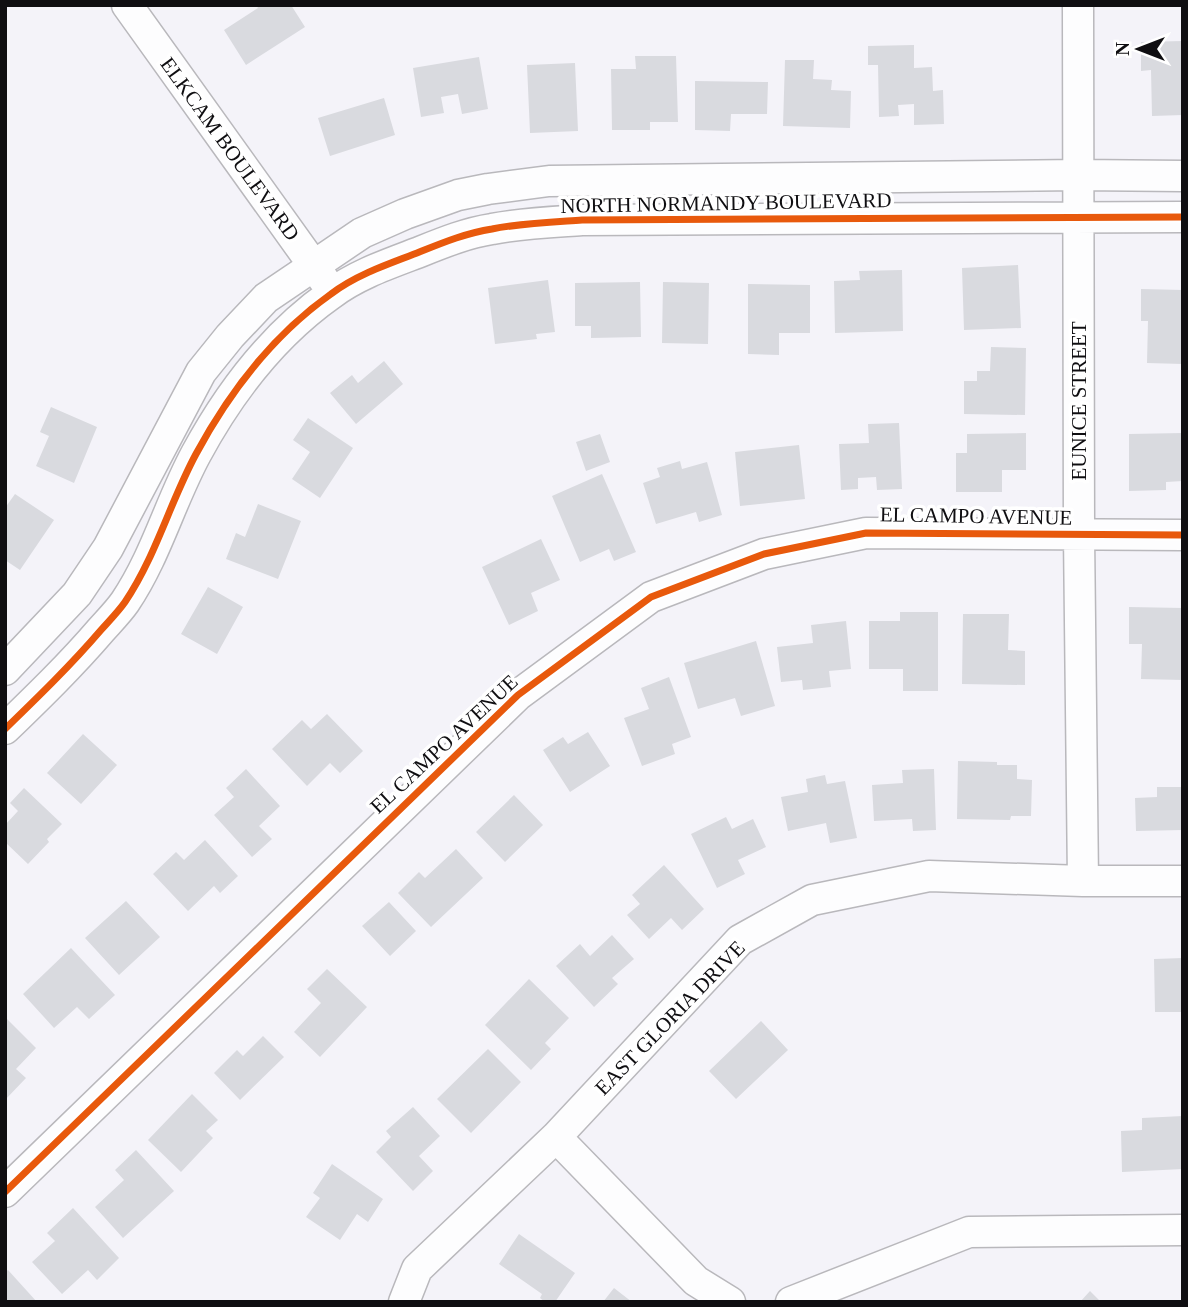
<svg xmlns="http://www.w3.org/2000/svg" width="1188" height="1307" font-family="Georgia,serif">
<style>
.building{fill:#d9dadf}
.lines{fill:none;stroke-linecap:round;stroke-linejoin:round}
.minor-casing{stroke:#b9b8bc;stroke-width:33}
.minor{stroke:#fdfdfe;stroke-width:30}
.cycleway-casing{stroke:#fff;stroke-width:11}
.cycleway{stroke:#e8590c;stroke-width:7}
.labels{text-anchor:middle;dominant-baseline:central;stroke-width:7;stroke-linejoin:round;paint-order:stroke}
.street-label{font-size:21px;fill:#0f0e11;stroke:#fff}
</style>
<rect width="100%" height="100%" fill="#f4f3f9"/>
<path class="building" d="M256,5H291L305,27L246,65L224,30L258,8Z
M1183,41V115L1152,116L1151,70L1141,71V42Z
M914,45V68L932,67L933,91L943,90L944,124L914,125V104L898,105L899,116L879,117L878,65H868V46Z
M635,56H676L678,122H650V130H612L611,69H636Z
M479,57L488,109L462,114L458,94L441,97L444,113L421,117L413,68Z
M785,60H814L813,79L832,80L831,90L851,91L850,128L783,126Z
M575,63L578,131L530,133L527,65Z
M695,81L768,82L767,114H731L730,131L695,130Z
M384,98L395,135L330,156L318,118Z
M1018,265L1021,328L964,330L962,268Z
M902,270L903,331L835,333L834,281L860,280L859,271Z
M548,280L555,332L536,334L537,339L495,344L488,288Z
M640,282L641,337L591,338V326H575V283Z
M663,282L709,283L708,344L662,343Z
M748,284L810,285V333H779V355L748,354Z
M1141,289L1183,290V364L1147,363L1148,321H1141Z
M991,347L1026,348L1025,415L964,414V381H977V371H990Z
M384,361L403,384L356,424L330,393L352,375L358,383Z
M51,407L97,427L74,483L36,466L49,436L40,432Z
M308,418L353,448L320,498L292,479L310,452L293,440Z
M899,423L902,489L877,490L876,477L858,478V489L841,490L839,444L869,443L868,424Z
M1026,433V470H1002V492H956V453H967V434Z
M1183,433V481L1166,482V490L1129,491V434Z
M600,434L610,462L586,471L576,442Z
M799,445L805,499L740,506L735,452Z
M680,461L682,469L707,462L722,515L699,522L696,512L656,524L643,483L660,477L657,468Z
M602,474L636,552L614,561L609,549L580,562L552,496Z
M15,494L54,520L20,570L5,560V508Z
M258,504L301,521L278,579L226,559L236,533L245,537Z
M541,539L560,580L531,593L538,611L509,625L482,567Z
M208,587L243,607L217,654L181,634Z
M1129,607L1183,608V680L1141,679L1142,644H1129Z
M900,612H938V691H903V669H869V621H900Z
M963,614H1009L1008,650L1025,651V685L962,684Z
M846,621L851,669L829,671L831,687L803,690L802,680L781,682L777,647L813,643L811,625Z
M756,641L775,706L741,716L735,698L698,709L684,663Z
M669,677L691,737L672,744L675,754L642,766L624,718L649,709L641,688Z
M327,714L363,751L340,773L330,763L307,786L272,749L302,720L311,729Z
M588,732L610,766L570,792L543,750L563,737L568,744Z
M83,734L117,765L81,804L47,773Z
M958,761L997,762V765H1017V779L1032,780L1031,816H1011L1010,820L957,819Z
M246,769L280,806L259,826L272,839L252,857L214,815L234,797L226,788Z
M934,769L936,830L913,831L912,819L874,821L872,785L903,783L902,770Z
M825,775L827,784L845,781L857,838L830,843L826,823L788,831L781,797L808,792L806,779Z
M1157,787H1181V798H1183V830L1136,831L1135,798L1157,797Z
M24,788L62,824L47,839L49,842L28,864L5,842V825L18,811L10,803Z
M514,795L543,825L505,862L476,832Z
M726,817L732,829L753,819L766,847L738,860L745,874L717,888L691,834Z
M205,840L238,876L220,893L214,886L188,911L153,874L176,852L184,860Z
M456,849L483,878L431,927L398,893L419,872L425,878Z
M664,865L704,909L682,930L671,918L649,939L627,915L640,904L632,895Z
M126,901L160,937L119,975L85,938Z
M389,902L416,931L390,956L362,926Z
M612,935L634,959L612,978L618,984L594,1007L556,966L580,944L590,956Z
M71,948L115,995L89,1019L77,1007L54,1028L23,994Z
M1183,958V1012H1155L1154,959Z
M327,969L367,1007L320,1057L294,1032L321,1003L307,989Z
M529,979L569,1018L545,1043L551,1049L531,1070L485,1025Z
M5,1017L36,1048L16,1069L26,1078L5,1100Z
M761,1021L788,1050L736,1099L709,1071Z
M263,1036L284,1057L240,1100L214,1073L237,1050L243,1056Z
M488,1049L521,1082L471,1133L437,1099Z
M192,1094L218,1120L206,1131L213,1138L181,1172L148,1140Z
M413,1107L440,1136L419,1156L433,1171L413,1191L376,1152L391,1137L386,1131Z
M1183,1116V1169L1122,1172L1121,1131L1142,1130V1118Z
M136,1150L174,1191L123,1238L95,1207L124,1180L115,1170Z
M332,1164L383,1199L368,1222L357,1214L340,1240L306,1217L320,1198L313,1193Z
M73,1208L119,1258L97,1280L88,1270L62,1294L32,1262L55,1241L47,1233Z
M519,1234L575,1273L555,1302H545L540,1298L542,1294L499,1264Z
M8,1270L37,1302H5V1272Z
M614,1288L632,1302H603Z
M1090,1291L1101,1302H1080Z"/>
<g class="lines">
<g class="minor-casing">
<path id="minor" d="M127,5L324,280
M1078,5L1079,535L1083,881
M5,670L77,594L108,548L201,372L230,336L266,298L362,233L405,214L458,195L488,189L549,181L1078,175L1183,176
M5,729C38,697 71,665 101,630C109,621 118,612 125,602C156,556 170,502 196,454C230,391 273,335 331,294C356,275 388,264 417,253C442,243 466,233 492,229C522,223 552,222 582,220L1183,217
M556,1137L696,1281L730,1302
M5,1192L518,695L651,597L764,554L866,533L1183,535
M404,1302L417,1269L556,1137L740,940L812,900L929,876L1083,881H1183
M791,1302L969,1232L1183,1230"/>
</g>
<use href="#minor" class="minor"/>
<g class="cycleway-casing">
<path id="cycleway" d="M5,729C38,697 71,665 101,630C109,621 118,612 125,602C156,556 170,502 196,454C230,391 273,335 331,294C356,275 388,264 417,253C442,243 466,233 492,229C522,223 552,222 582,220L1183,217
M5,1192L518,695L651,597L764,554L866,533L1183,535"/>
</g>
<use href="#cycleway" class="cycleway"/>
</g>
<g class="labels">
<g class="street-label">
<text transform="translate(230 149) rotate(54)">ELKCAM BOULEVARD</text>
<text transform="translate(726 203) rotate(-1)">NORTH NORMANDY BOULEVARD</text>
<text transform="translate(1079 401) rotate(-90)">EUNICE STREET</text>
<text transform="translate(976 516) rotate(1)">EL CAMPO AVENUE</text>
<text transform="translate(444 744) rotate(-43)">EL CAMPO AVENUE</text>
<text transform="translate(670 1018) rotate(-46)">EAST GLORIA DRIVE</text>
</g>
</g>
<rect width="1188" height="1307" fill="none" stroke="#0f0e11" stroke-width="14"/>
<g transform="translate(1139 49) rotate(270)" stroke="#ffffff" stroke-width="5" paint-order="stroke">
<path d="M0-5L12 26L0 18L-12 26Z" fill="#0f0e11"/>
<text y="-10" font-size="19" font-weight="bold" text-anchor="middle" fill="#0f0e11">N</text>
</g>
</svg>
